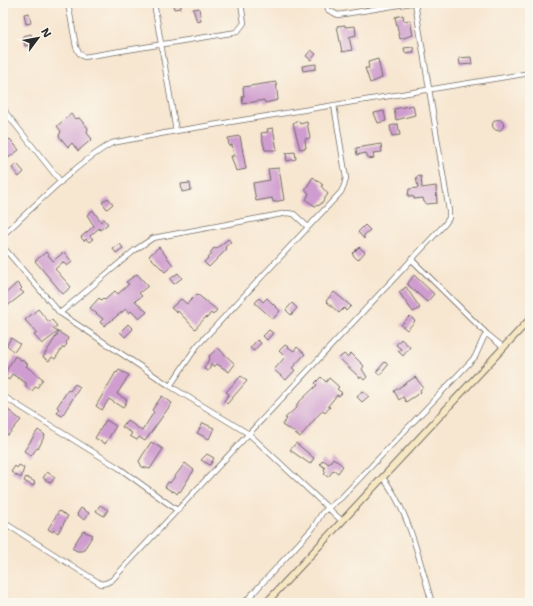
<svg xmlns="http://www.w3.org/2000/svg" width="533" height="606" font-family="'Shantell Sans',sans-serif">
<style>
.building{fill:#cf9dcf}
.lines{fill:none;stroke-linecap:round;stroke-linejoin:round}
.street-casing{stroke:#726c65;stroke-width:6}
.secondary-casing{stroke:#726c65;stroke-width:8}
.street{stroke:#fff;stroke-width:4.5}
.secondary{stroke:#f7e8c3;stroke-width:6}
</style>
<rect width="100%" height="100%" fill="#fbf7ec"/>
<filter id="ink" filterUnits="userSpaceOnUse"><feTurbulence type="fractalNoise" baseFrequency=".025" numOctaves="2"/><feDisplacementMap in="SourceGraphic" scale="8" xChannelSelector="R" yChannelSelector="G"/><feConvolveMatrix kernelMatrix="1 2 1 2 8 2 1 2 1" color-interpolation-filters="sRGB"/></filter>
<filter id="wash" filterUnits="userSpaceOnUse"><feTurbulence type="fractalNoise" baseFrequency=".012" numOctaves="4" result="noise"/><feDisplacementMap in="SourceGraphic" scale="16" xChannelSelector="R" yChannelSelector="G"/><feGaussianBlur stdDeviation="0.9" result="paint"/><feColorMatrix in="noise" values="0 0 0 0 0 0 0 0 0 0 0 0 0 0 0 0 0 1.4 0 .05"/><feComposite in="paint" operator="in"/></filter>
<g filter="url(#wash)">
<rect width="100%" height="100%" fill="#f7e6d0"/>
<g id="blocks">
<path class="building" d="M173,3H181V8L174,9Z
M304,3H318L319,5L305,8Z
M199,8L201,21L197,22L193,9Z
M29,13L31,23L26,24L24,14Z
M403,15L404,21L410,20L413,35L400,39L395,17Z
M345,25V27L355,26L356,35L349,37L352,50L342,52L337,26Z
M31,34L33,44L25,46L23,36Z
M413,47L414,52L405,53L404,48Z
M311,50L316,54L311,60L306,56Z
M471,57L472,64L460,65L459,58Z
M378,59L382,78L370,83L365,68H369L368,62Z
M316,64V69L303,71L302,66Z
M276,82L278,100L265,103L264,100L243,104L242,97L244,96L243,87Z
M413,105L415,115L396,120L394,109Z
M384,111L386,121L378,123L374,113Z
M71,114L75,119L79,118L88,128L87,133L92,139L78,151L72,143L68,147L59,136L61,131L57,126Z
M492.5 125a5.5 5.5 0 1 1 11 0a5.5 5.5 0 1 1-11 0Z
M299,121L300,124L307,122L310,138L305,139L306,148L300,149L293,123Z
M398,124L400,135L392,136L390,126Z
M273,128L277,150H265L261,133L268,132L267,129Z
M240,136L246,169L236,171L231,156H234L232,145L229,146L228,138Z
M10,139L19,150L3,162V144Z
M381,144L382,152L373,153L374,158L369,159L366,153L357,155L356,148Z
M295,152L296,159L287,161L286,153Z
M17,164L24,172L19,177L12,168Z
M279,168L284,200L273,202L272,198L256,201L253,183L270,180L268,169Z
M421,176L422,188L436,186L437,203L427,204L424,202L423,198L414,199V197L408,196L409,189L418,188L416,177Z
M313,177L323,185L321,186L328,194L320,205L315,206L306,200L309,193L305,190Z
M190,183L191,190L182,192L181,184Z
M108,198L113,204L107,209L102,202Z
M93,210L101,222L104,219L108,224L100,230L99,228L90,236L93,239L89,242L86,239L84,241L81,237L94,226L87,215Z
M365,225L370,230L364,235V239L358,232Z
M228,239L231,242L225,247L227,249L209,267L204,262L212,254L210,253L214,248L216,249Z
M120,244L123,248L116,253L113,249Z
M159,247L173,265L165,272L149,256Z
M359,247L365,252L358,260L352,254Z
M46,252L53,261L64,252L72,262L67,266L63,262L55,269L71,287L63,294L35,261Z
M178,273L182,278L174,284L170,279Z
M137,274L148,286L139,293L142,296L135,301L147,312L139,319L131,311L129,313L126,309L104,326L100,322L103,319L90,308L99,298L101,300L103,298L105,300L115,291L118,294L129,284L126,282Z
M414,275L434,294L427,302L408,285V283Z
M17,283L22,288L20,290L24,293L6,307L3,304V296Z
M406,287L420,308L413,312L399,292Z
M334,292L351,306L346,311L344,308L339,313L326,301Z
M197,294L217,310L213,315L211,313L207,318L206,317L195,329L178,311L177,313L171,308L181,299L187,304Z
M259,298L263,302L267,298L280,311L273,319L255,303Z
M292,303L297,308L291,315L286,310Z
M38,309L49,322L52,320L57,326L53,329L58,332L42,344L34,335L37,333L25,320Z
M410,316L415,321L407,330L401,325Z
M128,324L133,329L125,337L120,332Z
M269,330L273,333L267,340L263,336Z
M59,332L68,338L66,343L67,344L64,348L63,347L55,359L52,357L49,361L43,357Z
M11,338L20,344L14,352L7,345Z
M401,339L410,347L403,356L398,351L401,349L396,345Z
M257,340L261,343L254,351L250,348Z
M285,345L294,351L297,347L305,354L292,368L295,370L286,380L274,370L285,357L279,351Z
M218,348L235,364L229,372L217,364L214,367L212,364L208,371L204,369L210,357L209,356Z
M351,353L364,366L362,369L367,377L364,380L361,377L360,378L339,358L344,354L347,357Z
M15,356L28,364L26,366L43,379L37,388L35,387L32,391L26,387V383L12,374L9,380L3,376Z
M385,362L388,365L380,375L376,372Z
M119,370L129,375L117,394L127,400L123,408L109,399L102,410L96,406L116,372L117,373Z
M241,376L247,381L227,404L224,401L229,394L226,392Z
M321,377L326,382L329,378L339,387L337,389L342,393L339,396L337,395L328,406L330,407L325,413L323,411L320,413L300,437L289,428L288,429L282,425L287,419L285,418L298,406L296,405L317,385L315,383Z
M415,377L423,387L420,390L421,392L406,402L403,397L399,400L394,391Z
M75,384L80,387L62,416L57,413L59,409L57,407L68,390L70,391Z
M362,391L369,396L362,402L357,397Z
M162,396L172,403L145,441L139,437L137,440L130,436L132,433L122,427L127,420L142,431L154,412L152,410Z
M3,406L21,420L8,435L3,432V427L7,421L3,418Z
M106,420L116,426L105,444L95,438Z
M203,423L214,428L209,439L197,433Z
M38,430L45,435L38,449L37,448L31,456L24,451Z
M151,442L163,449L150,469L142,467L139,461Z
M296,443L314,458L310,464L290,450Z
M207,454L214,458L210,465L201,460Z
M333,458L343,466L338,473L334,470L328,477L324,474L326,472L324,470L325,468L320,464L323,460L329,464Z
M185,463L194,470L180,492L179,491L177,494L174,491L173,492L165,487L168,482L170,483Z
M19,465L24,468L21,478L11,472L15,466L17,468Z
M47,472L55,477L51,483L43,478Z
M26,477L35,482L33,486L24,481Z
M100,505L108,510L104,516L96,511Z
M81,508L89,513L84,520L77,514Z
M59,511L68,516L58,533L54,530L53,532L48,529Z
M83,531L93,535L83,551H77L72,548Z"/>
</g>
</g>
<g filter="url(#ink)">
<use href="#blocks" fill-opacity="0" stroke="#726c65" stroke-width="1"/>
<g class="lines">
<g class="street-casing">
<path id="street" d="M68,3L76,47L79,53L84,57L237,32L244,23L241,3
M154,3L176,131
M327,3L328,10L338,15L411,3
M3,106L6,113L61,182
M3,235C36,205 74,165 112,143L176,131L530,73
M3,247L60,313L170,386L249,434L342,521
M411,259L487,334L503,347
M60,313L135,250L153,238L287,213L294,214L308,227
M170,386L197,346L341,192L344,186L346,178L334,105
M3,396L119,468L177,510
M383,478C409,510 420,563 432,603
M3,522L101,584L106,583L112,580L445,224L449,218V211L415,3
M244,603L313,528L322,513L341,498L475,357L484,337L487,334"/>
</g>
<g class="secondary-casing">
<path id="secondary" d="M266,603L530,319"/>
</g>
<use href="#street" class="street"/>
<use href="#secondary" class="secondary"/>
</g>
</g>
<rect width="533" height="606" fill="none" stroke="#fbf7ec" stroke-width="16"/>
<g transform="translate(38 38) rotate(58)" stroke="#fbf7ec" stroke-width="3" paint-order="stroke">
<path d="M0-3L7 15L0 10L-7 15Z" fill="#2b2b2b"/>
<text y="-6" font-size="11" font-weight="bold" text-anchor="middle" fill="#2b2b2b">N</text>
</g>
</svg>
